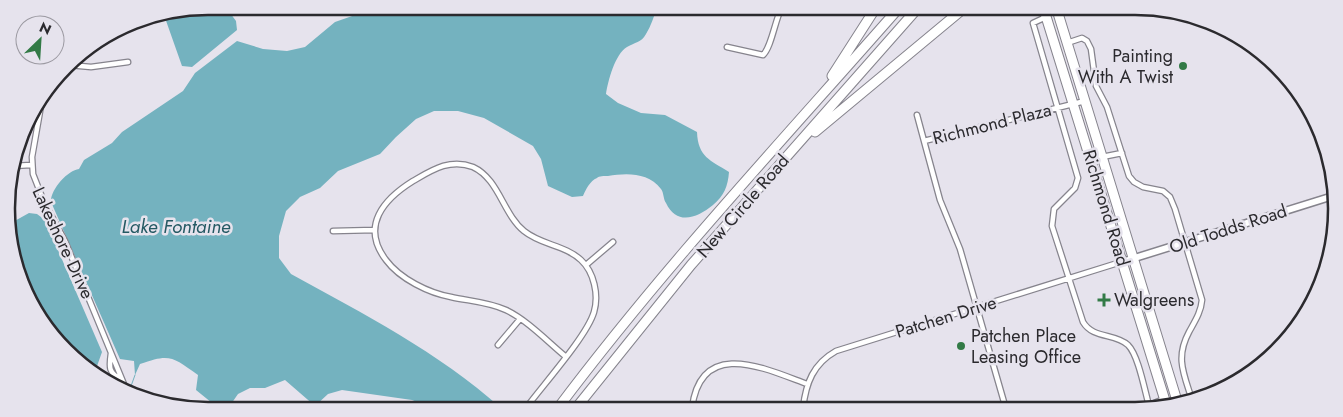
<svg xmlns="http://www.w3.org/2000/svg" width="1343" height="417" font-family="Jost,sans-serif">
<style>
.water{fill:#74b2bf}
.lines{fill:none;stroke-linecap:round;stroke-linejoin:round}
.stream{stroke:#74b2bf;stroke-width:1}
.street-casing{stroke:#86848d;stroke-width:7}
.secondary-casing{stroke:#86848d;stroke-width:9}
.highway-casing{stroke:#86848d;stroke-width:11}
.street{stroke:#fff;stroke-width:4.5}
.secondary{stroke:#fff;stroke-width:6}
.highway{stroke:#fff;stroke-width:9}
.poi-dot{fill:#327a46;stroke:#e6e3ed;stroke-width:2}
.labels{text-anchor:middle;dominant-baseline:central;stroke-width:5;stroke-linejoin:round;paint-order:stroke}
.poi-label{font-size:18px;fill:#2b2a2e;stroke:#e6e3ed;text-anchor:start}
.street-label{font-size:18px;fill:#2b2a2e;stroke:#e6e3ed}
.water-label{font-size:19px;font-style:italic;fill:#245963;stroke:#e6e3ed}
.rim{fill:none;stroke:#2b2a2e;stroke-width:2.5}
</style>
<rect width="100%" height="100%" fill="#e6e3ed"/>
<path class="water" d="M209,6H225L236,21L237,30L192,67L182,66L164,15Z
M378,7L657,8C654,16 651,26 646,34C641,43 635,42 627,47C615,54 608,81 606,94L618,103L641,113L665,115L697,132C698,157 710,160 729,172C728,186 724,196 713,205C697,218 677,226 666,203C663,199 664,193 661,189C648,172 626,173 608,176C604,176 599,176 597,178C590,181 586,189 583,196L572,197L548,186L541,159L533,146L484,118L458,111H434L416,119L396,137L380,154L338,171L320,188L300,197L286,211L279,236V258L291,274C364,314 438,352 501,408L430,407L412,400L342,390L328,394L315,406L285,380L265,388H250L238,394L229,407H217L196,390L198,375C173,357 170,353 140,364L135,375L134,361L120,359L51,202C50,190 68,170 79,169L84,160L112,143L122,132L183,91L195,73L237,41L263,49L287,51L305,47L335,22Z
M29,213L37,214L45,220L102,352L96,369V377L40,321L13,261L11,223Z"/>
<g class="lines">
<path class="stream" d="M130,389L135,375"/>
<g class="street-casing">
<path id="street" d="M271,7L275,12L294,7
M1046,17L1033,23L1078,178L1075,188L1054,209L1052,226L1083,322C1093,339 1115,333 1128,345C1139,356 1145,393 1150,409
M1067,43L1082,38L1087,41L1091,49L1096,86L1107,107L1129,176L1134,182L1143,187L1163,191L1170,197L1175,209L1202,300C1201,312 1195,321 1189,332C1175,358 1184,374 1192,400
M727,47L763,55C771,48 775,21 781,9
M69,65L91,67L128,62
M42,100L32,157L33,174L44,202L65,241L126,389
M917,115L924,141L1085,101
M924,141L940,200L960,249L1006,409
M1102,157L1122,153
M13,166L31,165
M333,231L375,230
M586,265L613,242
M498,345L520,319
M111,353C109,367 108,373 122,380
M1149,405L1164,399
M526,408C543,385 587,336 594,312C599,295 594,272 581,260C565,245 541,245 524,231C503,214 499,179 473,167C450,158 432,170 413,181C384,199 360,226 386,260C400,279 429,293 451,297C469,301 489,302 506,310C527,320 547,341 565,356
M692,408C701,337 766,369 807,384
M803,408C806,383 813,364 836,351L1121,262"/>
</g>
<g class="secondary-casing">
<path id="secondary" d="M1122,262L1333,196"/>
</g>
<g class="highway-casing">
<path id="highway" d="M1044,10L1167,407
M1057,10L1178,404
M832,76L875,9
M815,132L963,9
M558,408C663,268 783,140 898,9
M576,408L691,265L917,9"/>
</g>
<use href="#street" class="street"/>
<use href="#secondary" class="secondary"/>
<use href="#highway" class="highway"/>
</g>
<g class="poi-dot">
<circle cx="1183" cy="66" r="5"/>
<path d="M1101.5 292.5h5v5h5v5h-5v5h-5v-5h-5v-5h5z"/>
<circle cx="961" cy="346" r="5"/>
</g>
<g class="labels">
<g class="poi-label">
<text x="1173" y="56" text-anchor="end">Painting<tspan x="1173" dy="21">With A Twist</tspan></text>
<text x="1114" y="300">Walgreens</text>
<text x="971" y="336">Patchen Place<tspan x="971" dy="21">Leasing Office</tspan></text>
</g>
<g class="street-label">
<text transform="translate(992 124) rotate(-14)">Richmond Plaza</text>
<text transform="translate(743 206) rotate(-49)">New Circle Road</text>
<text transform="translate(1106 208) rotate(73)">Richmond Road</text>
<text transform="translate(1228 229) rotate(-18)">Old Todds Road</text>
<text transform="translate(63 243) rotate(65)">Lakeshore Drive</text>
<text transform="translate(946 317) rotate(-17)">Patchen Drive</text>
</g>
<g class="water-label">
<text x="176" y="226">Lake Fontaine</text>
</g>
</g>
<path d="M0 0H1343V417H0ZM208 15H1135A193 193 0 0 1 1328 208V209A193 193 0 0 1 1135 402H208A193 193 0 0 1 15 209V208A193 193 0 0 1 208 15Z" fill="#e6e3ed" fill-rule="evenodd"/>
<path class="rim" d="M208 15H1135A193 193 0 0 1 1328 208V209A193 193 0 0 1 1135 402H208A193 193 0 0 1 15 209V208A193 193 0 0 1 208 15Z"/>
<g transform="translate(40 40) rotate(25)"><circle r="24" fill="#e6e3ed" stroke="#9b99a1"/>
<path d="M0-4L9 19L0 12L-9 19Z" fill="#327a46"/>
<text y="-8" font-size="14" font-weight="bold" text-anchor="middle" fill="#2b2a2e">N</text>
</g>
</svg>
